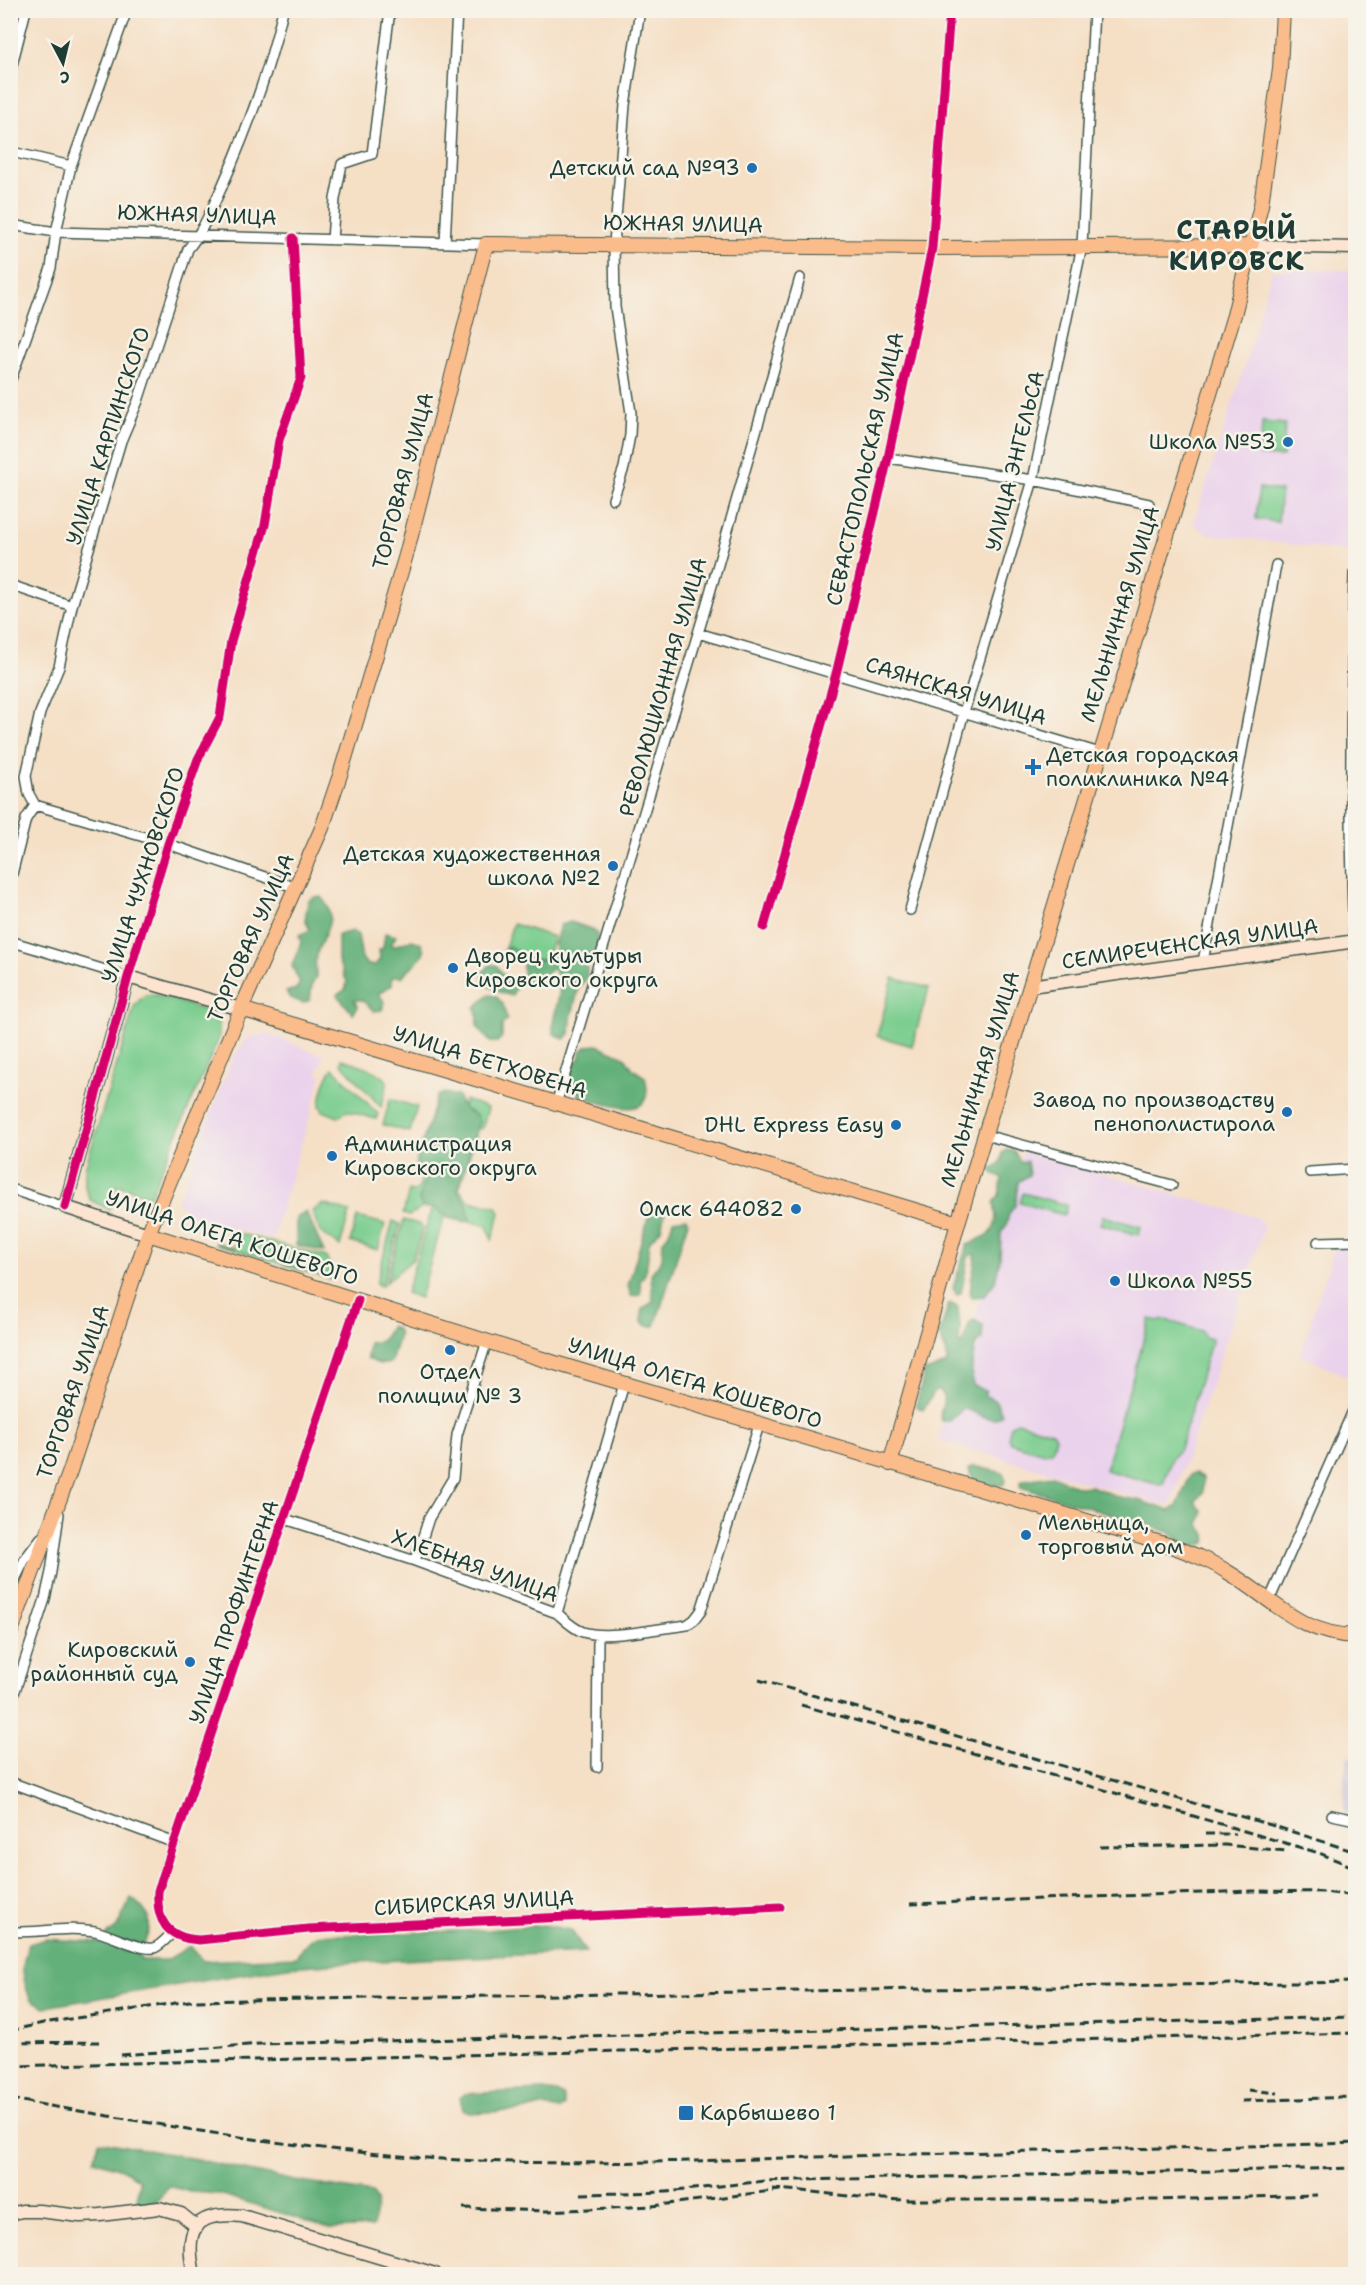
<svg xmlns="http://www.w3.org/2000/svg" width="1366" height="2285" font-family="'Shantell Sans',sans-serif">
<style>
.built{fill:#ead1ec}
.industrial{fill:#cabfd6}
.green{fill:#7bcd8f;stroke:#4d8562;stroke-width:1.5}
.forest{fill:#64b07a;stroke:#427657;stroke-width:1.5}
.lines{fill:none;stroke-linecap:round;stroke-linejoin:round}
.street-casing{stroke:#3f554a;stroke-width:12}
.secondary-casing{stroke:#3f554a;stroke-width:15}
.primary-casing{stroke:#3f554a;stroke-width:16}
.street{stroke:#fff;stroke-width:9}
.secondary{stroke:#fde4d1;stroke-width:12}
.primary{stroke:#fabc8b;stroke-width:14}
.rail{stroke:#1f3d34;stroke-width:3;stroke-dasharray:9 4.5;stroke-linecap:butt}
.cycleway-casing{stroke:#f7f3e8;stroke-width:13}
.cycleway{stroke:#d6006c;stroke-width:9}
.poi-dot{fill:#1f6fb2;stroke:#f7f3e8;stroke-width:2}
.labels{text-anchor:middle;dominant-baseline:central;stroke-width:5;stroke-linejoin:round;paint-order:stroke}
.poi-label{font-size:21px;fill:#1f3d34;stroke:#f7f3e8;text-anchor:end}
.street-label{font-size:21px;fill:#1f3d34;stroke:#f7f3e8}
.district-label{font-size:27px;font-weight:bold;letter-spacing:1.5px;fill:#1f3d34;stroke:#f7f3e8}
</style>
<rect width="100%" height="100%" fill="#f7f3e8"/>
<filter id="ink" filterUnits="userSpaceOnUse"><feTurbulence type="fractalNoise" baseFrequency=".0167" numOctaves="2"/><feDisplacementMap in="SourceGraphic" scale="12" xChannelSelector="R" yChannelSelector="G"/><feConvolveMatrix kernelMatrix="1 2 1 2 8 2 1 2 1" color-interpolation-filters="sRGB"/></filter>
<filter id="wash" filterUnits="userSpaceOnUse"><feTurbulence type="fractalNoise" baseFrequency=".008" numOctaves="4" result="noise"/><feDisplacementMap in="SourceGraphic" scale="24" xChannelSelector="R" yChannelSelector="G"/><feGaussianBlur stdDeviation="1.35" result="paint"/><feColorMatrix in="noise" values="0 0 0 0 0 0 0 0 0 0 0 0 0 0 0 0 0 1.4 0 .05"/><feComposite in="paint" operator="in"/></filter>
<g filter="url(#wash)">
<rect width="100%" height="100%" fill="#f5dfc5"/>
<path class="built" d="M1272,270H1355V552L1208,534L1193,524L1247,359Z
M269,1034L324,1056L317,1073L322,1076L272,1239L192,1216L177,1202L232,1060L248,1037Z
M1023,1151L1256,1217L1264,1227L1170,1507L938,1440Z
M1335,1246H1355V1380L1300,1355Z"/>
<path class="industrial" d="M1348,1757H1355V1816L1344,1813V1777Z"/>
<path class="green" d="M1262,422L1285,424L1283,457L1260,456Z
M1259,488L1281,491L1278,522L1256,519Z
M513,924L554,937L545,963L504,950Z
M893,978L929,988L912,1046L877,1036Z
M145,995H157L214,1013L219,1025V1038L150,1196L118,1185L109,1210L90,1200L85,1187V1168L135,1005Z
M342,1059C350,1061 387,1073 387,1083C387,1090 383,1100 381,1107L341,1063Z
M333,1068L378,1114L376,1119L347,1111L338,1117L323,1111L320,1106C321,1092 324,1079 333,1068Z
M390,1099L417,1107L410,1132L383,1125Z
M465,1100L488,1108L482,1129L478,1128L459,1189L469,1201L497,1207L500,1213L492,1240L487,1226L445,1214L420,1298L406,1293Z
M426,1145L430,1203L409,1216L403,1214L409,1191L413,1192L419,1188L423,1173L420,1167Z
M1023,1193L1067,1205L1064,1215L1020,1203Z
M323,1204L350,1212L340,1246L320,1232L312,1211Z
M1103,1216L1141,1227L1138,1235L1100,1224Z
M357,1217L385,1224L378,1250L350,1242Z
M404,1220L421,1225L423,1228L413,1259L386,1282Z
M393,1221L400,1224L382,1286L376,1284Z
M238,1233L326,1257L335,1277L334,1280L216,1244V1242L234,1248Z
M1150,1319L1158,1321L1166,1320L1201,1331L1205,1337L1212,1339L1180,1449L1172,1458L1163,1484L1160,1485L1105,1470Z
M1017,1422L1053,1432L1056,1437L1052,1451L1044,1453L1011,1443L1008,1438L1011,1425Z"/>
<path class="forest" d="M314,897H321C342,919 320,936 316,958C314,964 317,971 316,977C315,980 312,983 312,986C311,990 311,995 310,1000L303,1003L290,998L286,992L296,989L300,983L292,966L301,942L299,935L310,930L305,920L308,901Z
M571,922L591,929L597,933L598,945L587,962V978L579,987L571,1018L570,1034L564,1039L554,1034C548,1015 571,987 552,968L539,982H528L523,976V961L510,955L506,949L509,946C524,954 539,967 554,955L555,943L560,925Z
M352,931L358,935L362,958L367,965H375L380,959L379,950L383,948L385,933L396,936L391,945L393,946L412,940L421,943L424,951C420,963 409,967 402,977L395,976L392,978V985L379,993L384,1002L382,1010L374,1011L362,1000H354L358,1007L353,1014L337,995L345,990L347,982L338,961V935Z
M490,965H496L503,975L516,984V988L512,995L504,994L484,984L482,973Z
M488,995L496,996L503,1004L507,1019L502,1025V1037L497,1042H490L477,1026L478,1018L475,1008Z
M597,1045L625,1057L633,1069L645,1077C647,1086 649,1096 642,1104C631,1114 591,1101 579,1094C572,1090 568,1083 566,1076L580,1057V1052L587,1046Z
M444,1093L458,1096L464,1109L476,1115L479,1121L458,1191L467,1205L470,1219L466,1222L448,1218L436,1209L422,1207L419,1200L427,1173L414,1169L437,1096Z
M1006,1150L1014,1151L1021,1163L1027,1161L1029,1175L1018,1182L1016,1204L1009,1214L1006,1226L1001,1233L1000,1260L995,1282L984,1296L971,1297C968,1280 976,1270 975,1254H971L968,1258L961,1293L957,1295L953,1288L967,1245C976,1243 980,1237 989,1235C998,1224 996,1216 994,1203L999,1195L1002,1179L992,1172L990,1168C1000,1165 1002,1163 1002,1153Z
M651,1207H662L665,1211L661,1229L649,1242L648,1258L645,1274L640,1281L641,1291L639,1295L631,1296L628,1286Z
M306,1212L324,1252L296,1245V1218Z
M686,1218L688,1222L655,1326H645L642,1322V1309L653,1302L651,1274L662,1259L663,1241L669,1233L673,1220Z
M949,1303L958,1307C959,1320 962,1332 958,1343L962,1344L970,1322L974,1320L983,1325L982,1339L975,1345C973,1358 970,1371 973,1385L986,1391L984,1395L996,1401L1002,1414L995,1419C977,1418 978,1411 963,1409L950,1421H941C937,1410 949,1401 940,1391H935L923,1410L916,1406L925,1371L947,1364L946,1351L939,1335Z
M391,1326L397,1329L399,1335L391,1362C382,1367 376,1363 367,1358L369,1343L382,1341Z
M974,1466L1003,1473L1006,1481L1003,1485C989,1486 971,1486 969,1469Z
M1195,1473L1203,1478V1492L1195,1502L1203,1512L1199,1525C1204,1531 1208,1534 1206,1543C1192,1548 1179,1542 1169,1532L1020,1487V1482L1025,1480L1052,1476L1078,1487L1091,1486L1119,1497L1138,1500L1170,1511L1177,1506L1191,1474Z
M131,1898C155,1915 153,1929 139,1953L141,1960H167L190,1946L203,1961L296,1957C311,1936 316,1932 343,1935L488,1930L544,1925L571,1930L586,1952L358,1962L287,1967L45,2007L30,1999C22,1976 20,1966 29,1944L45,1939L98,1942L117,1927Z
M543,2090L556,2092L564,2096V2106L560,2110L541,2106L526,2110L470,2113L463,2110L460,2098L463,2094Z
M99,2141L186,2157L295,2181L372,2193L377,2201L373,2227L332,2229L220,2194L190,2192L169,2186L156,2202L143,2205L137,2201L139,2180L127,2171L94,2160Z"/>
</g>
<g filter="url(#ink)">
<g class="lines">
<g class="street-casing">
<path id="street" d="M10,73L26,10
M10,148L12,152L71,166
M10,225L56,232L486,244
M332,240L335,199L342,164L372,154L390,10
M445,243L457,10
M10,382L51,268L56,232L71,166L127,10
M888,458L1033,480L1149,504
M613,499L624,468L630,435L631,413L615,307L614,244L625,105L640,10
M1354,573C1351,708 1348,841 1356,976
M10,585L72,606
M698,633L1100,753
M35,805L168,844L297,888
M10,882L26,819L35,805L29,794L26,776L40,713L59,667L72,606L121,441L138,401L188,249C203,231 211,210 221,189C247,131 269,72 283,10
M910,910L964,712L1033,480L1082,246L1094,10
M764,927L836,674L888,458L932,248L950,10
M10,941L128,977L168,844L198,759L220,717L231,641L265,525L279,440L301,378L293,238
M1203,962L1276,565
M556,1104L705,610L800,278
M985,1135L1172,1185
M1310,1172L1356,1169
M10,1189L65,1207
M1318,1242L1356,1241
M358,1300L158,1891C156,1921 167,1938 199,1940L308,1929L780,1907
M285,1519L415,1561L557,1613C565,1620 572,1628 583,1632C607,1640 661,1628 687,1625L694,1620L701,1611L759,1425
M415,1561L429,1518L453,1478L457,1435L487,1341
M10,1590L25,1559L41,1538
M1269,1601L1356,1404
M557,1613L624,1384
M10,1706L45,1599L51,1572L59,1514
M597,1767L598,1635
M10,1782L175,1843
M1332,1815L1356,1820
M10,1932C39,1933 67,1926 95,1931C109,1934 142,1951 154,1948C160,1946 167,1938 172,1933"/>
</g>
<g class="secondary-casing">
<path id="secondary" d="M1251,246L1356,248
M1030,986L1356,941
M148,1234L65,1207L128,977L241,1009
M10,2214L22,2211H39L80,2216L100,2215L159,2208L181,2214L197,2227
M194,2274C184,2230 194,2211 242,2216L435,2274"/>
</g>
<g class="primary-casing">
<path id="primary" d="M241,1009L958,1223
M148,1234L555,1363L1171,1546C1190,1553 1209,1560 1226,1571C1271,1597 1299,1635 1356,1636
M890,1464L958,1223L1234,315L1261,205L1280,69L1283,10
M10,1634L70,1471L148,1234L241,1009L322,828L340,775L406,555L486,244L932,248L1251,246"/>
</g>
<use href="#street" class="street"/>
<use href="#secondary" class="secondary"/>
<use href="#primary" class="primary"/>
<path class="rail" d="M759,1680L1271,1825L1356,1852
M801,1705L1115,1793L1319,1853L1356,1868
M1205,1834H1235
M1100,1847L1225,1845L1286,1851
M910,1904L1252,1891L1324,1892L1356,1896
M10,2031L43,2023L189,2001L1356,1982
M10,2043L99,2042
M121,2055L260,2044L1356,2017
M10,2066L1356,2033
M1248,2090L1278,2093
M10,2099C149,2123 286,2148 427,2158C566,2168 707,2160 847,2156C1016,2151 1186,2148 1356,2143
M1242,2101L1351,2097
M772,2189C819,2191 865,2200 913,2200H1155L1317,2195
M581,2194L667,2192L764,2181L798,2180L1356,2168
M463,2208L547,2211L652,2206L780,2190"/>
<g class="cycleway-casing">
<path id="cycleway" d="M764,927L836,674L888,458L932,248L950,10
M65,1207L128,977L168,844L198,759L220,717L231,641L265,525L279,440L301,378L293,238
M358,1300L158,1891C156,1921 167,1938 199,1940L308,1929L780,1907"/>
</g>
<use href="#cycleway" class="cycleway"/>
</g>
</g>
<g class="poi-dot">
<circle cx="752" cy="168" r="6"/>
<circle cx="1288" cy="442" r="6"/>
<path d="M1030 758h6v6h6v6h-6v6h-6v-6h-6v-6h6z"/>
<circle cx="613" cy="866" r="6"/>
<circle cx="453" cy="968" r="6"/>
<circle cx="1287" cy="1112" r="6"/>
<circle cx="896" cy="1125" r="6"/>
<circle cx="332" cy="1156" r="6"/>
<circle cx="796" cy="1209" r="6"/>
<circle cx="1115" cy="1281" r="6"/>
<circle cx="450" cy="1350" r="6"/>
<circle cx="1026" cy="1535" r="6"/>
<circle cx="190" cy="1662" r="6"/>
<rect x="678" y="2105" width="16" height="16" rx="3"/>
</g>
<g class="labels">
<g class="poi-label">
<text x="740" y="168">Детский сад №93</text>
<text x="1276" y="442">Школа №53</text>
<text x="1046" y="755" text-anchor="start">Детская городская<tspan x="1046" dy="24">поликлиника №4</tspan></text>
<text x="601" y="854">Детская художественная<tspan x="601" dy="24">школа №2</tspan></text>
<text x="465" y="956" text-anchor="start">Дворец культуры<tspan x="465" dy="24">Кировского округа</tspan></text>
<text x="1275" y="1100">Завод по производству<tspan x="1275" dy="24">пенополистирола</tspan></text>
<text x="884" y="1125">DHL Express Easy</text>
<text x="344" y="1144" text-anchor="start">Администрация<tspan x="344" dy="24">Кировского округа</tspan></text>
<text x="784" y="1209">Омск 644082</text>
<text x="1127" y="1281" text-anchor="start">Школа №55</text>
<text x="450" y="1372" text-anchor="middle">Отдел<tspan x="450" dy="24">полиции № 3</tspan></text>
<text x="1038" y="1523" text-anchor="start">Мельница,<tspan x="1038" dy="24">торговый дом</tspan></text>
<text x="178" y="1650">Кировский<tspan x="178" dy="24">районный суд</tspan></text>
<text x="700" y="2113" text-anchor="start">Карбышево 1</text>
</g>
<g class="street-label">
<text transform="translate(197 215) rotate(2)">ЮЖНАЯ УЛИЦА</text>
<text transform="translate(683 224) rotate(1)">ЮЖНАЯ УЛИЦА</text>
<text transform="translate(108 436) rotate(-72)">УЛИЦА КАРПИНСКОГО</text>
<text transform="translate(1015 461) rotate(-76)">УЛИЦА ЭНГЕЛЬСА</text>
<text transform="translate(865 469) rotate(-77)">СЕВАСТОПОЛЬСКАЯ УЛИЦА</text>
<text transform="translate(403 481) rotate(-75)">ТОРГОВАЯ УЛИЦА</text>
<text transform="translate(1120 614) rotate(-73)">МЕЛЬНИЧНАЯ УЛИЦА</text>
<text transform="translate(663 687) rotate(-74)">РЕВОЛЮЦИОННАЯ УЛИЦА</text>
<text transform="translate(956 691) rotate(17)">САЯНСКАЯ УЛИЦА</text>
<text transform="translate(143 875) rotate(-72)">УЛИЦА ЧУХНОВСКОГО</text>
<text transform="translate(251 938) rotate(-66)">ТОРГОВАЯ УЛИЦА</text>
<text transform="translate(1190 944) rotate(-8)">СЕМИРЕЧЕНСКАЯ УЛИЦА</text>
<text transform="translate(490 1062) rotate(17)">УЛИЦА БЕТХОВЕНА</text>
<text transform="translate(980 1079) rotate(-73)">МЕЛЬНИЧНАЯ УЛИЦА</text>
<text transform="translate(232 1238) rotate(18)">УЛИЦА ОЛЕГА КОШЕВОГО</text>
<text transform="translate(695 1383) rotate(17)">УЛИЦА ОЛЕГА КОШЕВОГО</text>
<text transform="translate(73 1392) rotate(-71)">ТОРГОВАЯ УЛИЦА</text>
<text transform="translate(475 1566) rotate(20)">ХЛЕБНАЯ УЛИЦА</text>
<text transform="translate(234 1612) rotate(-71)">УЛИЦА ПРОФИНТЕРНА</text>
<text transform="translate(474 1903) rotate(-3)">СИБИРСКАЯ УЛИЦА</text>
</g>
<g class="district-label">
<text x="1237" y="229">СТАРЫЙ<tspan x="1237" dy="31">КИРОВСК</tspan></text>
</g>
</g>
<rect width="1366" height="2285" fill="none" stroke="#f7f3e8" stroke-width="36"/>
<g transform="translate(63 63) rotate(173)" stroke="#f7f3e8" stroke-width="4.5" paint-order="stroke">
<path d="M0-4.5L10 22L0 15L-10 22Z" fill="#1f3d34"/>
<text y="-9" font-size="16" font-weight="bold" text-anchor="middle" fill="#1f3d34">С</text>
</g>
</svg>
